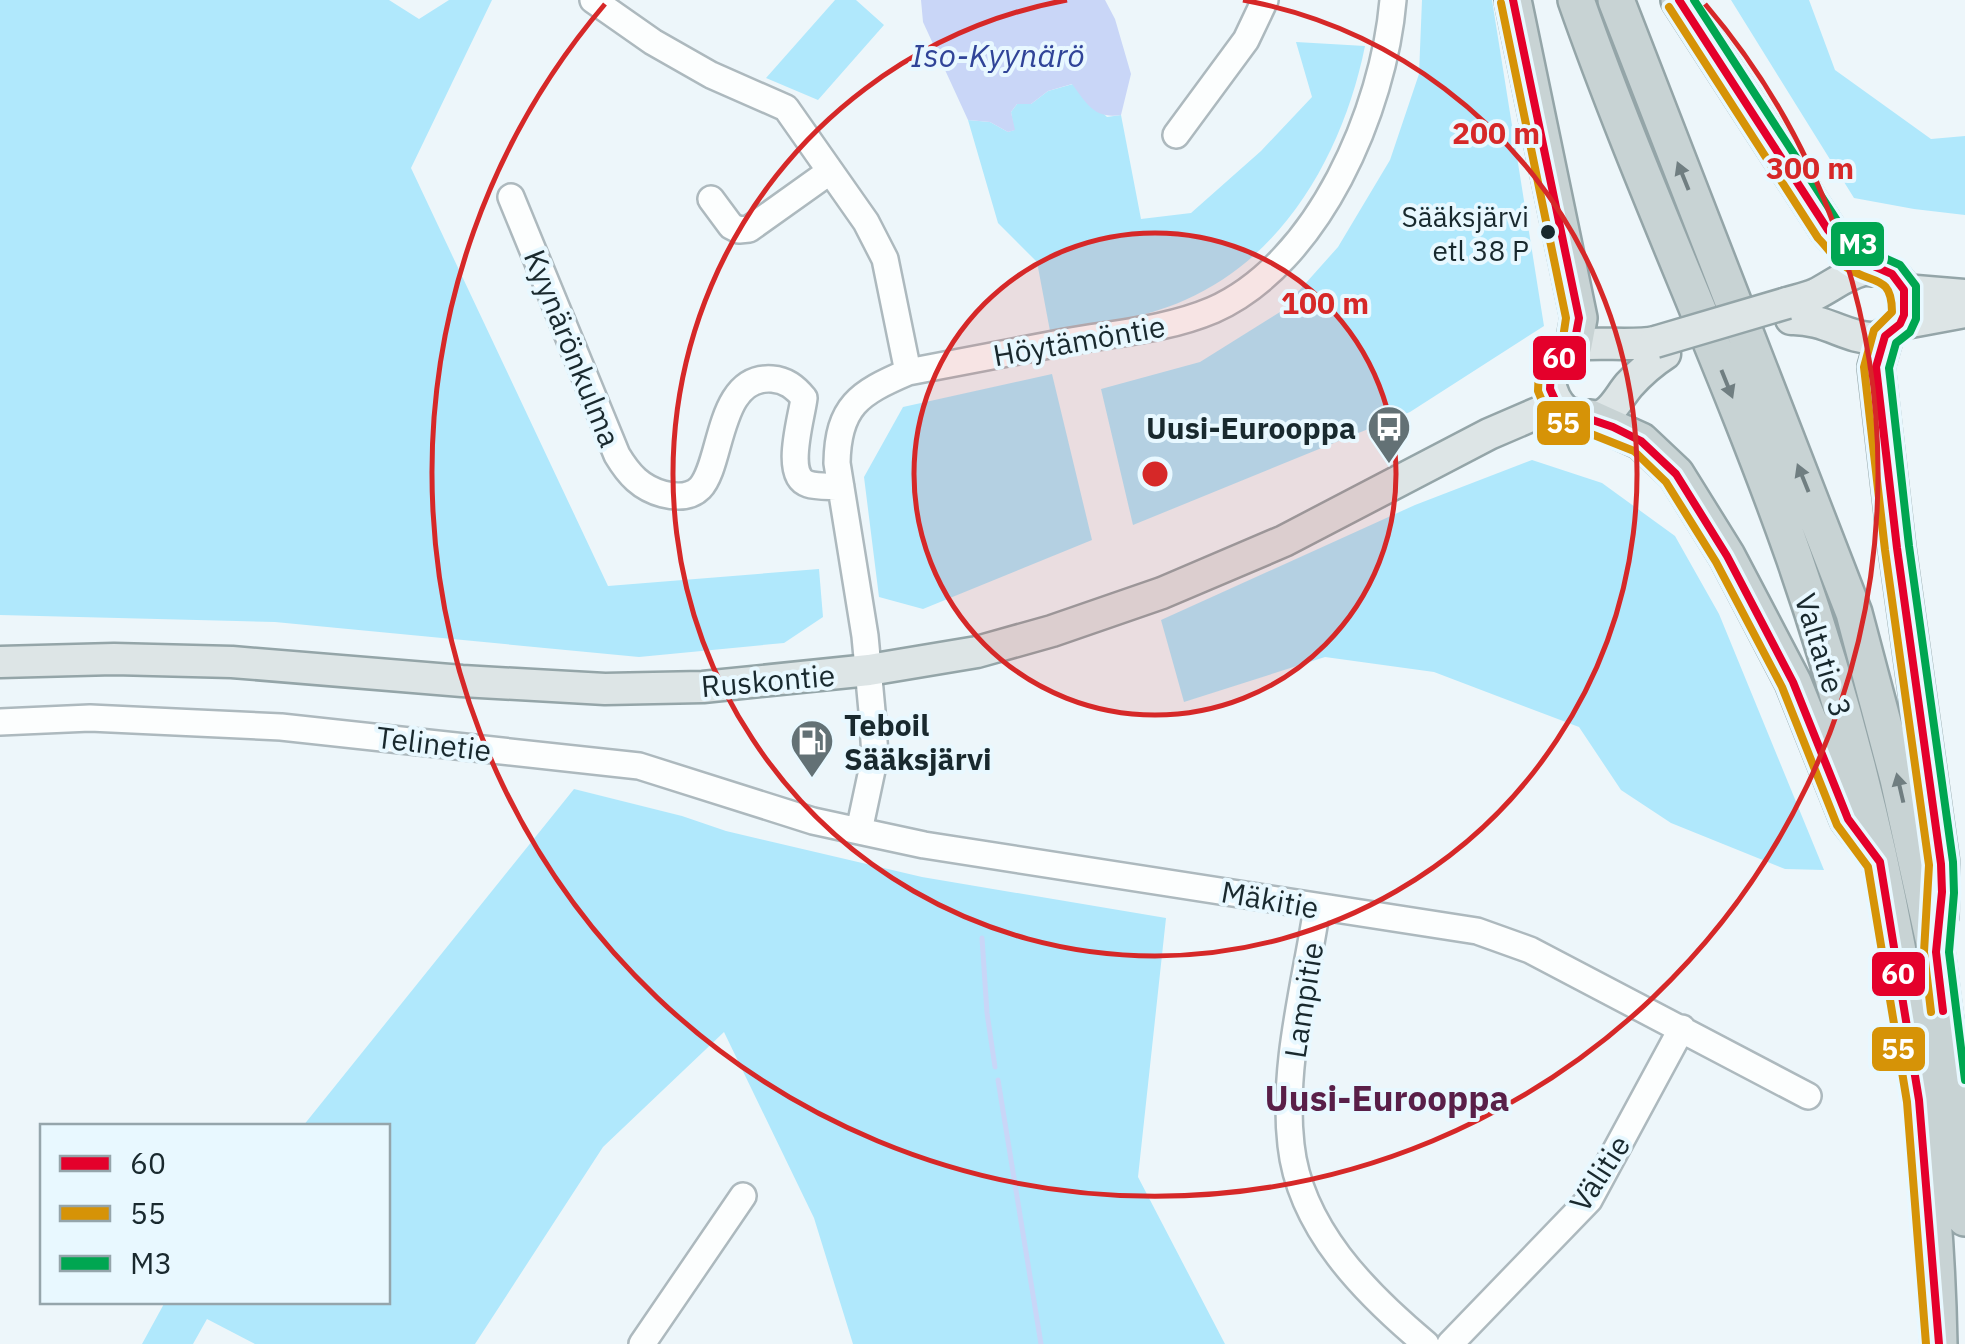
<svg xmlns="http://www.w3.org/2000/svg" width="1965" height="1344" font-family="'IBM Plex Sans',sans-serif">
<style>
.green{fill:#b0e8fc}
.water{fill:#c9d6f7}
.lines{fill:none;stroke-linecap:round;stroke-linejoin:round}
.stream{stroke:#c9d6f7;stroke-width:5}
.minor-casing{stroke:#adb9be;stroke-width:30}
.major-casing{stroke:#94a5a8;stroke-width:35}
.highway-casing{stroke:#94a5a8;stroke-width:40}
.minor{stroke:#fcfefe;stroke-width:25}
.major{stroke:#dde5e6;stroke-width:30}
.highway{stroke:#c8d3d4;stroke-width:35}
.major-bridge-casing{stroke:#94a5a8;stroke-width:35;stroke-linecap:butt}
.major-bridge{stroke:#dde5e6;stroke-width:30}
.bus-1-casing{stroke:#e8f8ff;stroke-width:15}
.bus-2-casing{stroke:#e8f8ff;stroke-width:15}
.bus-3-casing{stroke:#e8f8ff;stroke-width:15}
.bus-1{stroke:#e4002b;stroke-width:8}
.bus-2{stroke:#d69307;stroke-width:8}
.bus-3{stroke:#00a651;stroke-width:8}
.oneway{fill:#707e81}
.ring{fill:none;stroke:#d62828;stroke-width:5}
.bus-dot{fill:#19292e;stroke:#e8f8ff;stroke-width:4}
.labels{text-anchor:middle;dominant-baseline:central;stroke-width:8;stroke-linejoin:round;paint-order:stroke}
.bus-label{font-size:28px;fill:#19292e;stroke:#e8f8ff;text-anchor:end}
.street-label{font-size:30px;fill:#19292e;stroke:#e8f8ff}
.poi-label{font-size:30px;font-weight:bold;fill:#19292e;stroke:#e8f8ff;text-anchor:end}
.water-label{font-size:32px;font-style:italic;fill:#304498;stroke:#e8f8ff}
.quarter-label{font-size:35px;font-weight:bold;fill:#591f48;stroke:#e8f8ff}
.centre{fill:#d62828;stroke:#e8f8ff;stroke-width:5}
.ring-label{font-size:30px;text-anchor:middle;font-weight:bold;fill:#d62828;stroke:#e8f8ff;stroke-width:8;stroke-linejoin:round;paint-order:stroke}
.line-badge{stroke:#e8f8ff;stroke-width:4}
.badge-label{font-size:28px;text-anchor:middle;font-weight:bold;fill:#fff}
</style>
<rect width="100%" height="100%" fill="#edf6fa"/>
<path class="green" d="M0,0H389L419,19L449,0H492L411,168L608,586L819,569L823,617L784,643L639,657L275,622L0,615Z
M835,0H856L884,25L818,100L766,78Z
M1422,0H1492L1544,326L1410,412L1133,525L1101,389L1200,362L1280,312L1338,247L1390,160L1419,74Z
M1731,0H1809L1835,70L1931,139L1965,136V215L1914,209L1854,198Z
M1296,42L1365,46C1344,150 1286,256 1185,300C1143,319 1095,324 1050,331L1037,262L998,223L968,120L990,122L1008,132L1014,130L1011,112L1017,104H1031L1048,91L1073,84L1107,117L1121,115L1141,219L1191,213L1261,151L1312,97Z
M1052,374L1092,540L923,609L879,597L864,477L903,407Z
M1532,460L1602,483L1675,536L1719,614L1824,870L1785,869L1671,823L1621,790L1579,727L1434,672L1325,657L1184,702L1161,620L1415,505Z
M574,789L682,816L726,831L922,877L1166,918L1138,1177L1225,1344H853L814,1218L724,1032L603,1147L475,1344H255L207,1319L193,1344H142L165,1302H388V1126H303Z"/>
<path class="water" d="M921,0H1105L1115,19L1131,74L1121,115C1094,119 1087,104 1072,84L1048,91L1031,104H1017L1011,112L1015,130L1008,132L990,122L968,120L923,22Z"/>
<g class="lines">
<path class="stream" d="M982,938L987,1013L995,1067
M998,1080L1041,1344"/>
<g class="minor-casing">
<path id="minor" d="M593,0L653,42L711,75L786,108L866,222L885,259L908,372
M1393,0C1384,109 1319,263 1213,310C1166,330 1115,333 1065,342C1012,352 960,362 908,372C859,393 838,406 837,463L865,636L872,711L875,756L859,831L924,845L1477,931L1530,950L1808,1096
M1176,135L1246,40L1265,0
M511,197L617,455C629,475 641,488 663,494C675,497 690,498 700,488C723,464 717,375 772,379C786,380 795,387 804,398C802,417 783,476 808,484C817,487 831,486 841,487
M711,199L731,226L739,230L749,229L829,172
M0,722L90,718L281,727L639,766L813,821L859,831
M1317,908C1305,985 1282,1067 1291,1145C1300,1228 1365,1293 1426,1344
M642,1344L743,1196
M1450,1344L1589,1200L1682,1028"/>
</g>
<g class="major-casing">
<path id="major" d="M1904,290L1965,295
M1787,303C1797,300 1807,298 1816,294C1840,282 1866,257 1894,276C1919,293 1903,338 1873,338C1848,339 1825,318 1791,319
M1900,324L1965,312
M1655,342C1632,347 1584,340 1570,347C1527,371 1562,436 1604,414C1615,408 1621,394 1629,385C1640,373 1651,363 1665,354
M0,662L114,659L232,662L462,681L605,689L703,687L869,670L977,652L1052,631L1162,593L1284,541L1489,434L1540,412L1574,414"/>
</g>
<g class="highway-casing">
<path id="highway" d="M1513,0L1579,318L1574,345
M1576,0C1642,188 1728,369 1794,557C1880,804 1934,1082 1939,1344
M1616,0L1854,613L1898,779L1936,952L1955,1100L1965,1218
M1679,0L1828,230L1853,257L1872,268
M1885,336L1876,367L1897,548L1941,864L1940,916
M1590,418L1641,441L1676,474L1727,556L1793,682L1848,819L1865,841"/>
</g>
<use href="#minor" class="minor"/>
<use href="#major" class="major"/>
<use href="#highway" class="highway"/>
<g class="major-bridge-casing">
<path id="major-bridge" d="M1655,342L1787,303"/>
</g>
<use href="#major-bridge" class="major-bridge"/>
<g class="bus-1-casing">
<path id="bus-1" d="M1513,0L1579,318L1574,345L1560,357L1551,371L1550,389L1556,402L1566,411L1613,427L1641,441L1676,474L1727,556L1793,682L1848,819L1880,862L1919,1100L1939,1344
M1679,0L1828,230L1853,257L1892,274L1904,290V315L1900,324L1885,336L1876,367L1897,548L1941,864L1942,892L1936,952L1943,1011"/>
</g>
<g class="bus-2-casing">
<path id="bus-2" d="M1501,3L1566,318L1563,338L1550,349L1539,368L1538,391L1545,408L1561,422L1634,451L1666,482L1716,562L1782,687L1837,825L1868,867L1907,1102L1926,1344
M1669,7L1818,238C1827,247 1835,260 1846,267C1871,285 1892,273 1892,312L1874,330L1864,367L1885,550L1929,865L1924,952L1931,1012"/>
</g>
<g class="bus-3-casing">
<path id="bus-3" d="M1694,0L1838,222L1860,247L1900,265L1916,286V319L1910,332L1896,343L1889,368L1909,546L1953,862L1954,893L1949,952L1965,1080"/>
</g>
<use href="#bus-1" class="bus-1"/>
<use href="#bus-2" class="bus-2"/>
<use href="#bus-3" class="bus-3"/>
</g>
<defs><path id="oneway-solid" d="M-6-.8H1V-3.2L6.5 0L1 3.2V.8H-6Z" transform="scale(2.5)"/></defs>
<g class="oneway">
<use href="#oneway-solid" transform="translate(1683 176) rotate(-112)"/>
<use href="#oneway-solid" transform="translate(1727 384) rotate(68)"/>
<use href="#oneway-solid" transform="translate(1803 478) rotate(-112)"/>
<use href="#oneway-solid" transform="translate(1900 788) rotate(-103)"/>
</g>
<circle cx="1155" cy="474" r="241" fill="#d62828" fill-opacity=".12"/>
<g class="ring">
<circle cx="1155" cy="474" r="241"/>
<path d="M1243 0A482 482 0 1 1 1067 0"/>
<path d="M1705 4A723 723 0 1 1 605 4"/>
</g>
<defs>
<g id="bus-pin" transform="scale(2.25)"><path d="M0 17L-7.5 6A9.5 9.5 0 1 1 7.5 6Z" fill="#637175" stroke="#e8f8ff"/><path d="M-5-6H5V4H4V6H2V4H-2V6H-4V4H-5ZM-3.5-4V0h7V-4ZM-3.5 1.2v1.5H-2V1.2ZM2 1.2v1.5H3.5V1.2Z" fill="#fff"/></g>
<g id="fuel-pin" transform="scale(2.25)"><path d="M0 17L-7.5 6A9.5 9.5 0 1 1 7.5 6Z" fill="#637175" stroke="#e8f8ff"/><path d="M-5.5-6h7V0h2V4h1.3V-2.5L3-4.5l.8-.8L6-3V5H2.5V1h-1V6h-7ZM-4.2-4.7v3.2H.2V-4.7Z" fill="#fff"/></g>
</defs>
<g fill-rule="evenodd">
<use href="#bus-pin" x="1389" y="427"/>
<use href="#fuel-pin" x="812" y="741"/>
</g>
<circle class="bus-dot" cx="1548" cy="232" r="9"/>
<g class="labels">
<g class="bus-label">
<text x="1529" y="216">Sääksjärvi<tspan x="1529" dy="34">etl 38 P</tspan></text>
</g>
<g class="street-label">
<text transform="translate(1079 340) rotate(-10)">Höytämöntie</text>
<text transform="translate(573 348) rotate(68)">Kyynärönkulma</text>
<text transform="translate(1824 655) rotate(73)">Valtatie 3</text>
<text transform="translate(768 680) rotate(-5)">Ruskontie</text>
<text transform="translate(434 743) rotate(7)">Telinetie</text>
<text transform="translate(1270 899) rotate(10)">Mäkitie</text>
<text transform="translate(1303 1000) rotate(-81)">Lampitie</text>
<text transform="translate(1599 1173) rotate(-57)">Välitie</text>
</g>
<g class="poi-label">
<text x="1356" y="427">Uusi-Eurooppa</text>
<text x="844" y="724" text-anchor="start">Teboil<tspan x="844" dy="34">Sääksjärvi</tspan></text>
</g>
<g class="water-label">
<text x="998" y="55">Iso-Kyynärö</text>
</g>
<g class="quarter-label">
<text x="1387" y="1098">Uusi-Eurooppa</text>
</g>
</g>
<circle cx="1155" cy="474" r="15" class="centre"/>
<g class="ring-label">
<text x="1496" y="144">200 m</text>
<text x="1810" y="179">300 m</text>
<text x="1325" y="314">100 m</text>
</g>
<g class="line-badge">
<rect x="1829" y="220" width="57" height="48" rx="10" fill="#00a651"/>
<rect x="1531" y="334" width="57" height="48" rx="10" fill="#e4002b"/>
<rect x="1535" y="399" width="57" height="48" rx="10" fill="#d69307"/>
<rect x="1870" y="950" width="57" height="48" rx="10" fill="#e4002b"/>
<rect x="1870" y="1025" width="57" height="48" rx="10" fill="#d69307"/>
</g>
<g class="badge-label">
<text x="1858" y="254">M3</text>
<text x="1559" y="368">60</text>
<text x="1563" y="433">55</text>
<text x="1898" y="984">60</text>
<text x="1898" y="1059">55</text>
</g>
<rect x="40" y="1124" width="350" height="180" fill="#e8f8ff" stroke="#95a5ab" stroke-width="2.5"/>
<rect x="60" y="1156" width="50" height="15" fill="#e4002b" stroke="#95a5ab" stroke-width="2.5"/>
<text x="130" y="1174" font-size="30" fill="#19292e">60</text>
<rect x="60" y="1206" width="50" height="15" fill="#d69307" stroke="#95a5ab" stroke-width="2.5"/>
<text x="130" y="1224" font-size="30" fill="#19292e">55</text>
<rect x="60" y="1256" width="50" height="15" fill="#00a651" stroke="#95a5ab" stroke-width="2.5"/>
<text x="130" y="1274" font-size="30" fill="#19292e">M3</text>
</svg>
